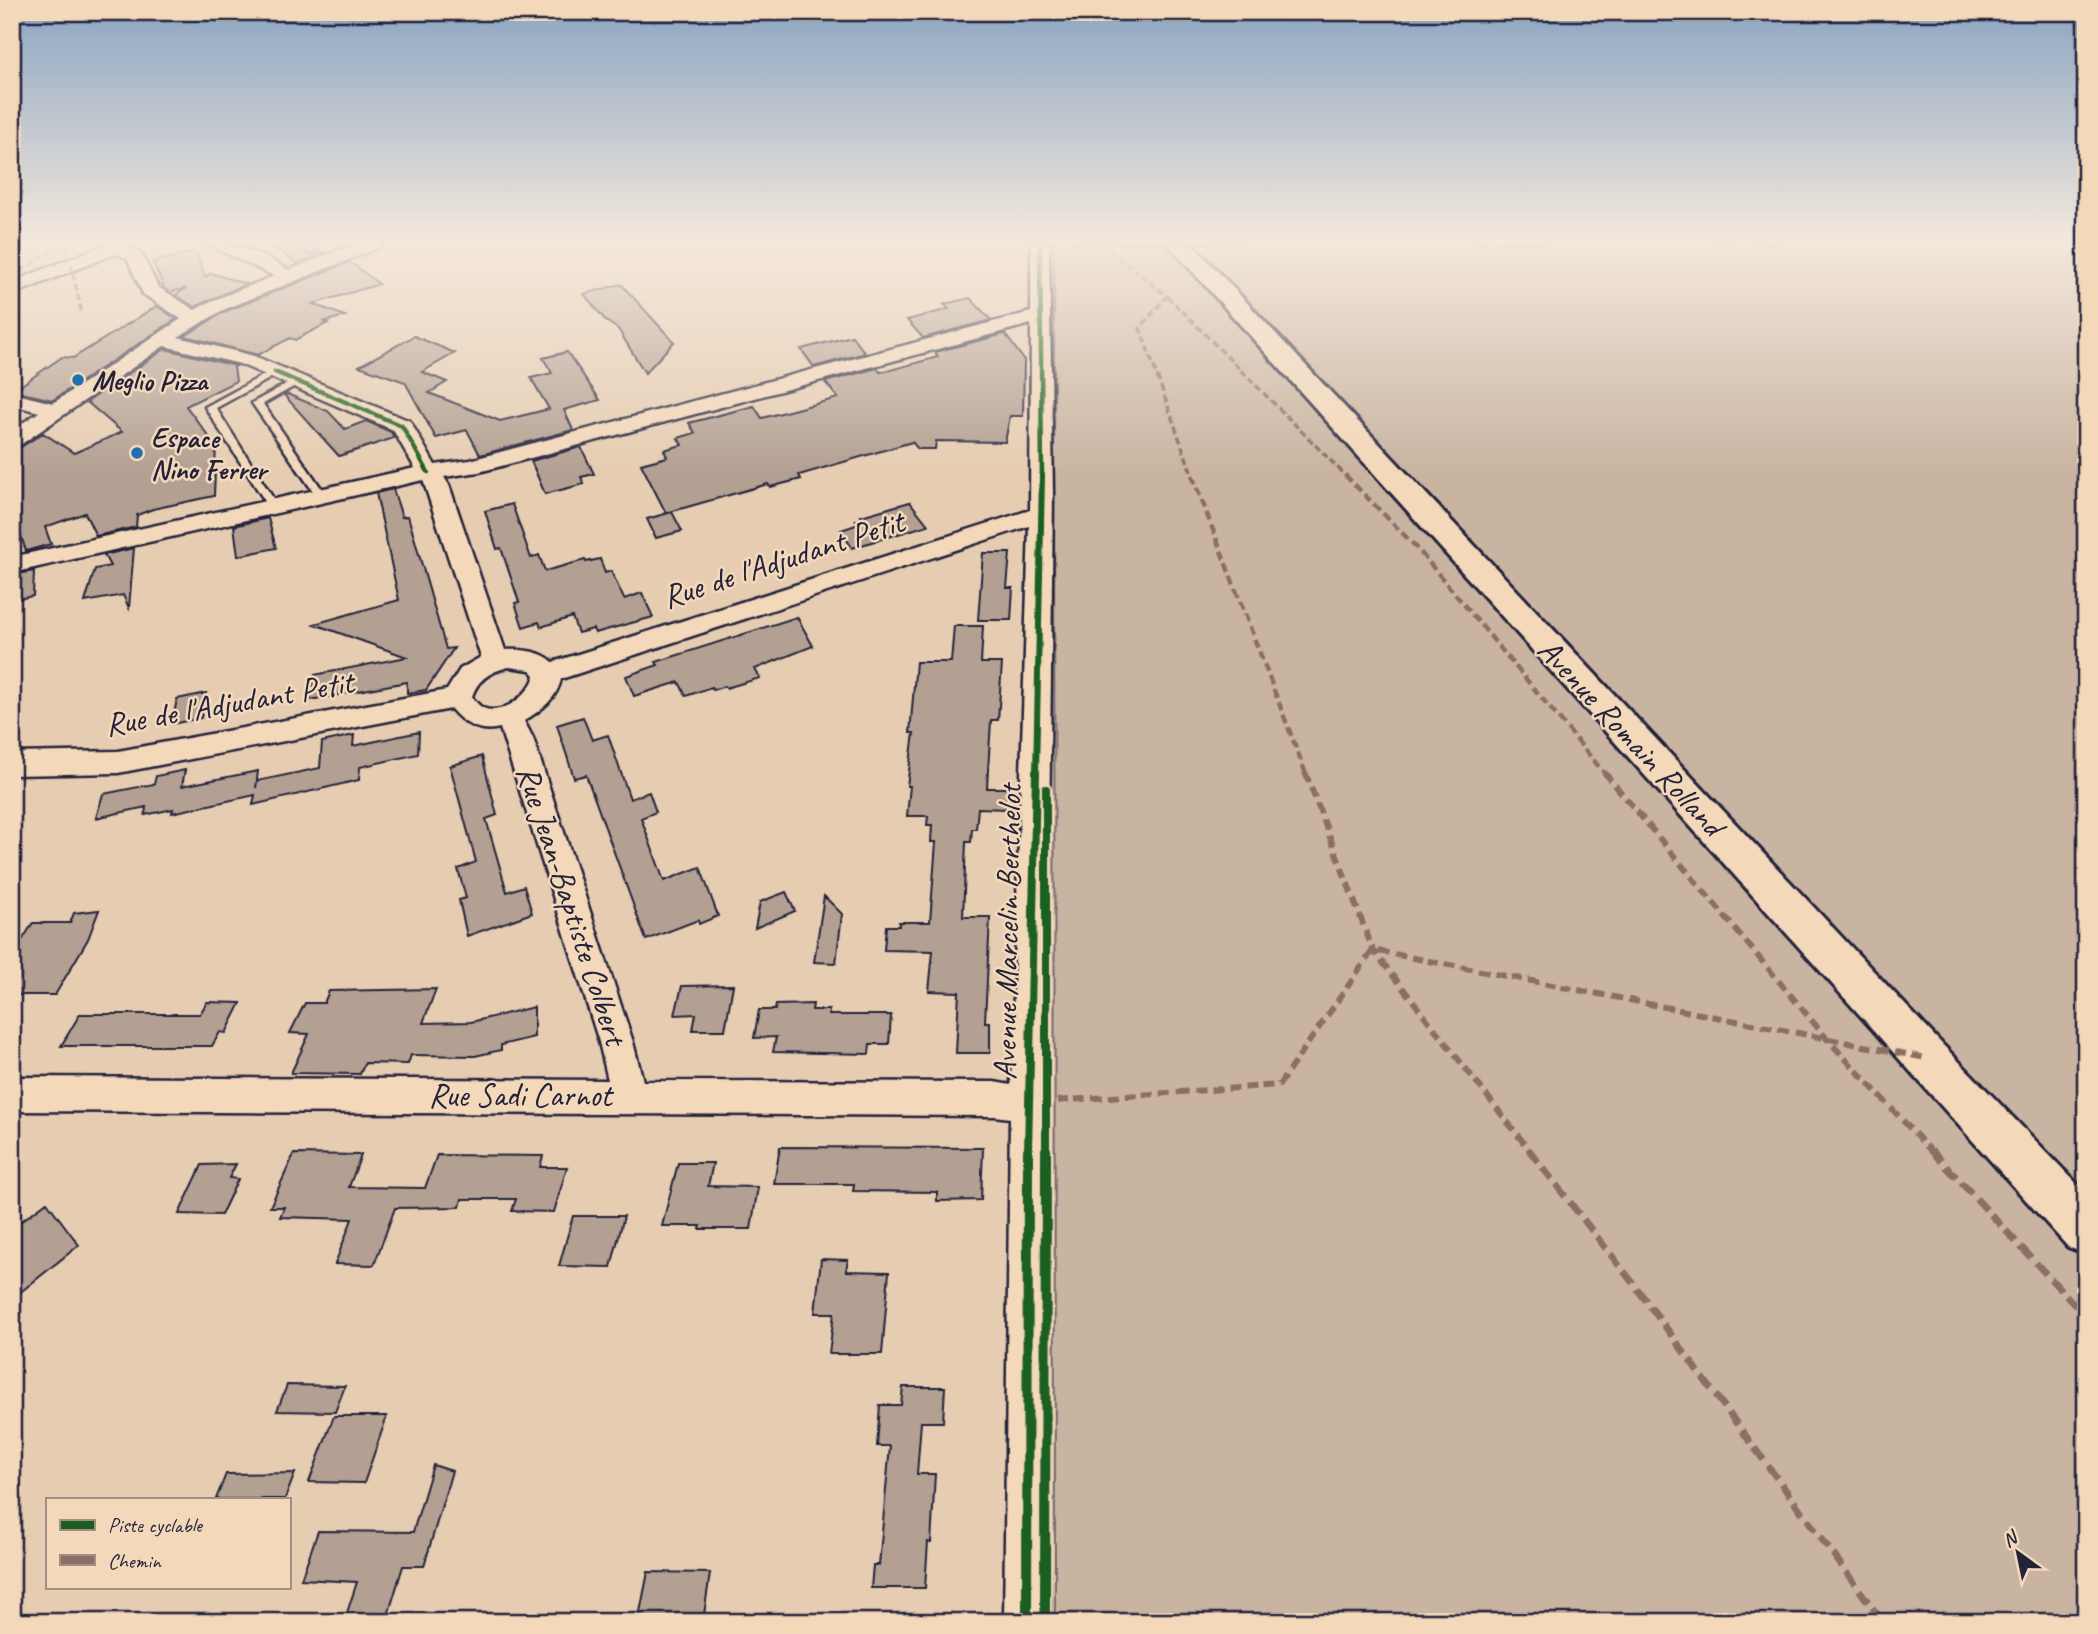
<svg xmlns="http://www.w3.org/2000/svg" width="2098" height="1634" font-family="Caveat,sans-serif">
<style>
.green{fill:#c9b4a1;stroke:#766b6e;stroke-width:2}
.building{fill:#b3a093;stroke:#22223b;stroke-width:2}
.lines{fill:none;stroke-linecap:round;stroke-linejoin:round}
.service-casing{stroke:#22223b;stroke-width:5}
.minor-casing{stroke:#22223b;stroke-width:5}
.secondary-casing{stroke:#22223b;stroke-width:6}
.service{fill:#f3d8ba;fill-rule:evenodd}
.minor{fill:#f3d8ba;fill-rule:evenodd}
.secondary{fill:#f3d8ba;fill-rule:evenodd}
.quiet-far3{stroke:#8d6e63;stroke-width:3.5;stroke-dasharray:7 3.5;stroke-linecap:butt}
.quiet-far2{stroke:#8d6e63;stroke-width:4.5;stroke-dasharray:9 4.5;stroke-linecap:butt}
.quiet-far1{stroke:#8d6e63;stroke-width:6;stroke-dasharray:11 6;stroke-linecap:butt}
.quiet{stroke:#8d6e63;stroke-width:7;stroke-dasharray:15 7;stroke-linecap:butt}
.cycleway-far3-casing{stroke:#f3d8ba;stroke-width:7}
.cycleway-far2-casing{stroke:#f3d8ba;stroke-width:10}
.cycleway-far1-casing{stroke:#f3d8ba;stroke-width:12}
.cycleway-casing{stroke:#f3d8ba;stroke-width:14}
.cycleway-far3{stroke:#1b5e20;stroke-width:4.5}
.cycleway-far2{stroke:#1b5e20;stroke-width:6}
.cycleway-far1{stroke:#1b5e20;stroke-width:8}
.cycleway{stroke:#1b5e20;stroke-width:10}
.poi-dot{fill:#1f6fb2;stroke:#f3d8ba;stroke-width:2.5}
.labels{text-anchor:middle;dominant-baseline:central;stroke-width:5;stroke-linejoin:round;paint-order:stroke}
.far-poi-label{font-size:28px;font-weight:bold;fill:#22223b;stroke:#f3d8ba;text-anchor:start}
.street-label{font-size:33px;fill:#22223b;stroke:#f3d8ba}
</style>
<rect width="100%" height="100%" fill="#e6cdb2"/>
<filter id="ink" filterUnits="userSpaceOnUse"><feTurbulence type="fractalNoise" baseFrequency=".0143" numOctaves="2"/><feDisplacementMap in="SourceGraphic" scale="14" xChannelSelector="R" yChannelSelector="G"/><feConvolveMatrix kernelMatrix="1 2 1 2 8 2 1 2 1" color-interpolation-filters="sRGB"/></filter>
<g filter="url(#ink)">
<path class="green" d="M1054,243H2086V1622H1055Z"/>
<path class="building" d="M268,243H296L305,247L304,251L307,255H313L318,250L325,253L298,264Z
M196,252L205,277L211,273L246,284L195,307L175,295L187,288L170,292L164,288L153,262Z
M350,262L379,284L313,304L345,316L323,322L328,323L295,340L290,338L258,355L185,336L224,312Z
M621,284L674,342L645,373L618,329L606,321L584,294Z
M970,298L991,320L923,338L907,320L949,309L944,304Z
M157,306L176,319L53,400L13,391L62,357L73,358Z
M1005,334L1024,360L1023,416H1010L1005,442L936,441L935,449H918L912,442L799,475L801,479L770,487L768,484L666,513L641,464L667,457L664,450L682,445L678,438L695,433L689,423L754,406L762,418L838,398L825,382L877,368L880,372L887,371L938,357L935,352Z
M414,336L455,353L422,372L447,382L429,393L500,421L549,409L531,378L552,373L543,358L567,352L600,400L564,410L573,430L480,455L467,430L436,438L405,382L359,366Z
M852,336L865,353L814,367L801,349Z
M165,349L236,366L234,367L236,381L186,406L216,446L214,496L153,509L137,515L136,527L96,536L85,513L45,527L51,544L26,551L12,509V449L21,447L43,433L74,453L122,432L87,402Z
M287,394L328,411L345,429L366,421L391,432L394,438L339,456L284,395Z
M581,447L594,474L581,477L584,484L545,494L531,461Z
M393,489L402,517L408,516L446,649L454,648L426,690L407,693V682L310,700L314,675L407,657L314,624L399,600L376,493Z
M910,502L928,525L852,548L841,530L859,524L856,520L863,519L861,516Z
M512,504L531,558L539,555L545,571L585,560L586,562L600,559L605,573L611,571L624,599L642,593L653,617L595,633L593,629L578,633L572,617L541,627L539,622L523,627L515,603L519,602L501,548L497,549L485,511Z
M672,512L682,531L656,538L647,519Z
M268,518L276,548L238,556L234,526Z
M134,548L129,608L123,595L85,602L95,569L110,566L104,555Z
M983,553H1010L1007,588H1013L1011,620H978Z
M34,571L33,596L12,600V575Z
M797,617L813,646L755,669L760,678L726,688L725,686L713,690L712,687L686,696L679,682L634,696L626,676L658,665L656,662Z
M954,626H983L981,663H1002L998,720H991L987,788H1007L1006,809L978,808L976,829H972L971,842H966L963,917H990L985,1022H990V1053H956L959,992L929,991L933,951L884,950L886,926H899V922H930L936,842H931L932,825H927L928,816H907L910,786H907L914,733H910L916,662H951Z
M206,693L201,718L172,724L177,699Z
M583,717L592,740L608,735L630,799L649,792L656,812L641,818L664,881L700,867L718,916L699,924L698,920L646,940L586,775L574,778L557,725Z
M419,732L418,754L360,767L359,780L253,805L255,795L172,813L173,809L145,815L146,807L96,818L103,794L154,784L156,776L185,770L182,786L258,771L256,788L257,781L320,768L322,742L354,735L353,746Z
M482,756L497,815L486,819L507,892L524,886L532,913L467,936L459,900L466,898L458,869L476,862L450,766Z
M786,892L795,911L755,928L760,902Z
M824,896L842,914L836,963L814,962Z
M99,910L88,939L55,995H12V956L33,923H70L74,913Z
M733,985L725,1030H693L696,1014L675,1015L682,986Z
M436,989L423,1023L471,1022L534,1007V1037L501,1045V1050L475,1056L411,1055L408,1064L365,1063L360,1074L291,1073L309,1034L290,1033L305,1003H324L329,991Z
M207,1002L241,1003L226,1033L220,1032L212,1046H61L80,1014H200Z
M813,1004L812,1010H829V1015H891L889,1044H870L869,1054L773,1052L776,1037L754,1038L759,1010H775L776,1005Z
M780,1147L983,1148L981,1200L937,1201V1192L853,1191L854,1184H774Z
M294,1154L361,1155L349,1187L425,1188L437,1155L543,1156L540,1167H567L554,1212L512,1211L516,1199H462L460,1207L395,1208L374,1265L335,1264L352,1219L280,1217L284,1207H270Z
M678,1163H713L708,1186L758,1187L751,1229H700L701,1226H662Z
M236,1164L229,1178L238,1179L221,1215L179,1214L202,1165Z
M47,1202L79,1245L12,1299V1228Z
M573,1216H624L611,1267L559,1266Z
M821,1259L848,1260L846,1271L889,1272L882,1354H829L834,1313H815Z
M287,1385L345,1386L335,1412L277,1411Z
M903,1387H945L943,1422H921L917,1474H935L931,1543L928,1542L925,1588H871L873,1565H879L890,1446H877L880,1405H901Z
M334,1416H387L364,1483L309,1482Z
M433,1465L452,1471L424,1566H403L386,1622H344L357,1582L301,1579L318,1531L413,1532Z
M295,1473L285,1499H216L226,1474Z
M648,1572L710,1573L703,1622H638Z"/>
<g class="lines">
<g class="service-casing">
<path id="service" d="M311,243H320L313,252H307L306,250Z
M275,369L278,370V374L216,408L278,506L273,509L268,506L205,407Z
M294,380L302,382L263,404L326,495L325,497H317L252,403Z"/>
</g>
<g class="minor-casing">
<path id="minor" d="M109,243H135L130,248L140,251L158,287L195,310L209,302L274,276L205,243C237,243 263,254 289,270L357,243H383L380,247L223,310L178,337L254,356L410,421L435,465L470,460L1031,312V243H1049L1053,494L1046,1104L1050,1622H1004L1010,1118L994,1116L12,1111V1077L608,1080L599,1042L500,728C480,733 463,724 451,709L118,773L12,775V753L118,751L447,690L460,669L481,657L423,480L12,573V557L415,468L393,430L240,364L164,346L20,445L12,446V430L39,412L12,405V393L53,403L181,319L143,294L127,258L115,254L12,295V282ZM1031,324L1030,510L553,662C542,651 521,649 505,650L449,485L444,477L479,472ZM1029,526L1011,1085L994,1082L643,1081L633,1042L533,738L524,721C541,710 557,699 561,679ZM509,667L530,670L535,675C531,693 503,717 483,708C479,706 475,701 472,697C477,679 492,671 509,667Z"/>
</g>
<g class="secondary-casing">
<path id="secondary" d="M1167,243H1191L1942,1044L2086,1193V1254L2068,1247Z"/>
</g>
<use href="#service" class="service"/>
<use href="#minor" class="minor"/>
<use href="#secondary" class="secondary"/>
<path class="quiet-far3" d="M66,243L82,314
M1100,243L1167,296L1140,328L1193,477
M12,276L64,243
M1167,296L1347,477"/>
<path class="quiet-far2" d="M1192,475L1306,774
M1345,475L1416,547L1605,774"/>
<path class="quiet-far1" d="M1305,772L1373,950L1531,1152
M1604,772L1828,1040L1932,1152
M1041,1102L1279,1085L1373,950L1926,1058"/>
<path class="quiet" d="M1529,1150L1633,1283L1883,1622
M1931,1150L2086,1317"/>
<g class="cycleway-far3-casing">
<path id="cycleway-far3" d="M1040,243L1042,477
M275,372L402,426L428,472"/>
</g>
<g class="cycleway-far2-casing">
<path id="cycleway-far2" d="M1036,774L1042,475"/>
</g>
<g class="cycleway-far1-casing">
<path id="cycleway-far1" d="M1028,1152L1036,772
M1046,1152V789"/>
</g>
<g class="cycleway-casing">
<path id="cycleway" d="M1027,1622L1028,1150
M1045,1622L1046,1150"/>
</g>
<use href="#cycleway-far3" class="cycleway-far3"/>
<use href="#cycleway-far2" class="cycleway-far2"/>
<use href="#cycleway-far1" class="cycleway-far1"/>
<use href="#cycleway" class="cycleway"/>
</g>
</g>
<linearGradient id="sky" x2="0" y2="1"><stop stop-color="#8ba5c2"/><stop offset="0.51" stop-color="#f4e8dc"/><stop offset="1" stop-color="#f4e8dc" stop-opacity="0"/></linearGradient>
<rect width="2098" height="472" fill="url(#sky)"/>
<g class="poi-dot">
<circle cx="78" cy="380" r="7"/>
<circle cx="137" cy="453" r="7"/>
</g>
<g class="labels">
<g class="far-poi-label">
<text x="92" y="380">Meglio Pizza</text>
<text x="151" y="437">Espace<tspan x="151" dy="32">Nino Ferrer</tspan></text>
</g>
<g class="street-label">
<text transform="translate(783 559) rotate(-18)">Rue de l'Adjudant Petit</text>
<text transform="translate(229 703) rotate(-10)">Rue de l'Adjudant Petit</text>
<text transform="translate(1631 737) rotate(47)">Avenue Romain Rolland</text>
<text transform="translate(572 905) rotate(72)">Rue Jean-Baptiste Colbert</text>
<text transform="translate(1007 932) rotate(-89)">Avenue Marcelin Berthelot</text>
<text x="520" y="1095">Rue Sadi Carnot</text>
</g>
</g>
<rect width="2098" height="1634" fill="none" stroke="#f3d8ba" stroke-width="42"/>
<rect x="21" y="21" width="2056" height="1592" fill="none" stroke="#22223b" stroke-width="2.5" filter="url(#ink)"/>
<rect x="46" y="1498" width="245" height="91" fill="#f3d8ba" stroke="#9f8f87" stroke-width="2"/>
<rect x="60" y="1520" width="35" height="10" fill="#1b5e20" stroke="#9f8f87" stroke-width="2"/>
<text x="108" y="1532" font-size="21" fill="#22223b">Piste cyclable</text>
<rect x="60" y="1555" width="35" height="10" fill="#8d6e63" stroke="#9f8f87" stroke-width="2"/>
<text x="108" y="1568" font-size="21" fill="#22223b">Chemin</text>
<g transform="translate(2018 1553) rotate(327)" stroke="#f3d8ba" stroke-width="5" paint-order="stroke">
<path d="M0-5L12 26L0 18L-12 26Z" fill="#22223b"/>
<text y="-10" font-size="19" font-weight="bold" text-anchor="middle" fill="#22223b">N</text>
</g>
</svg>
